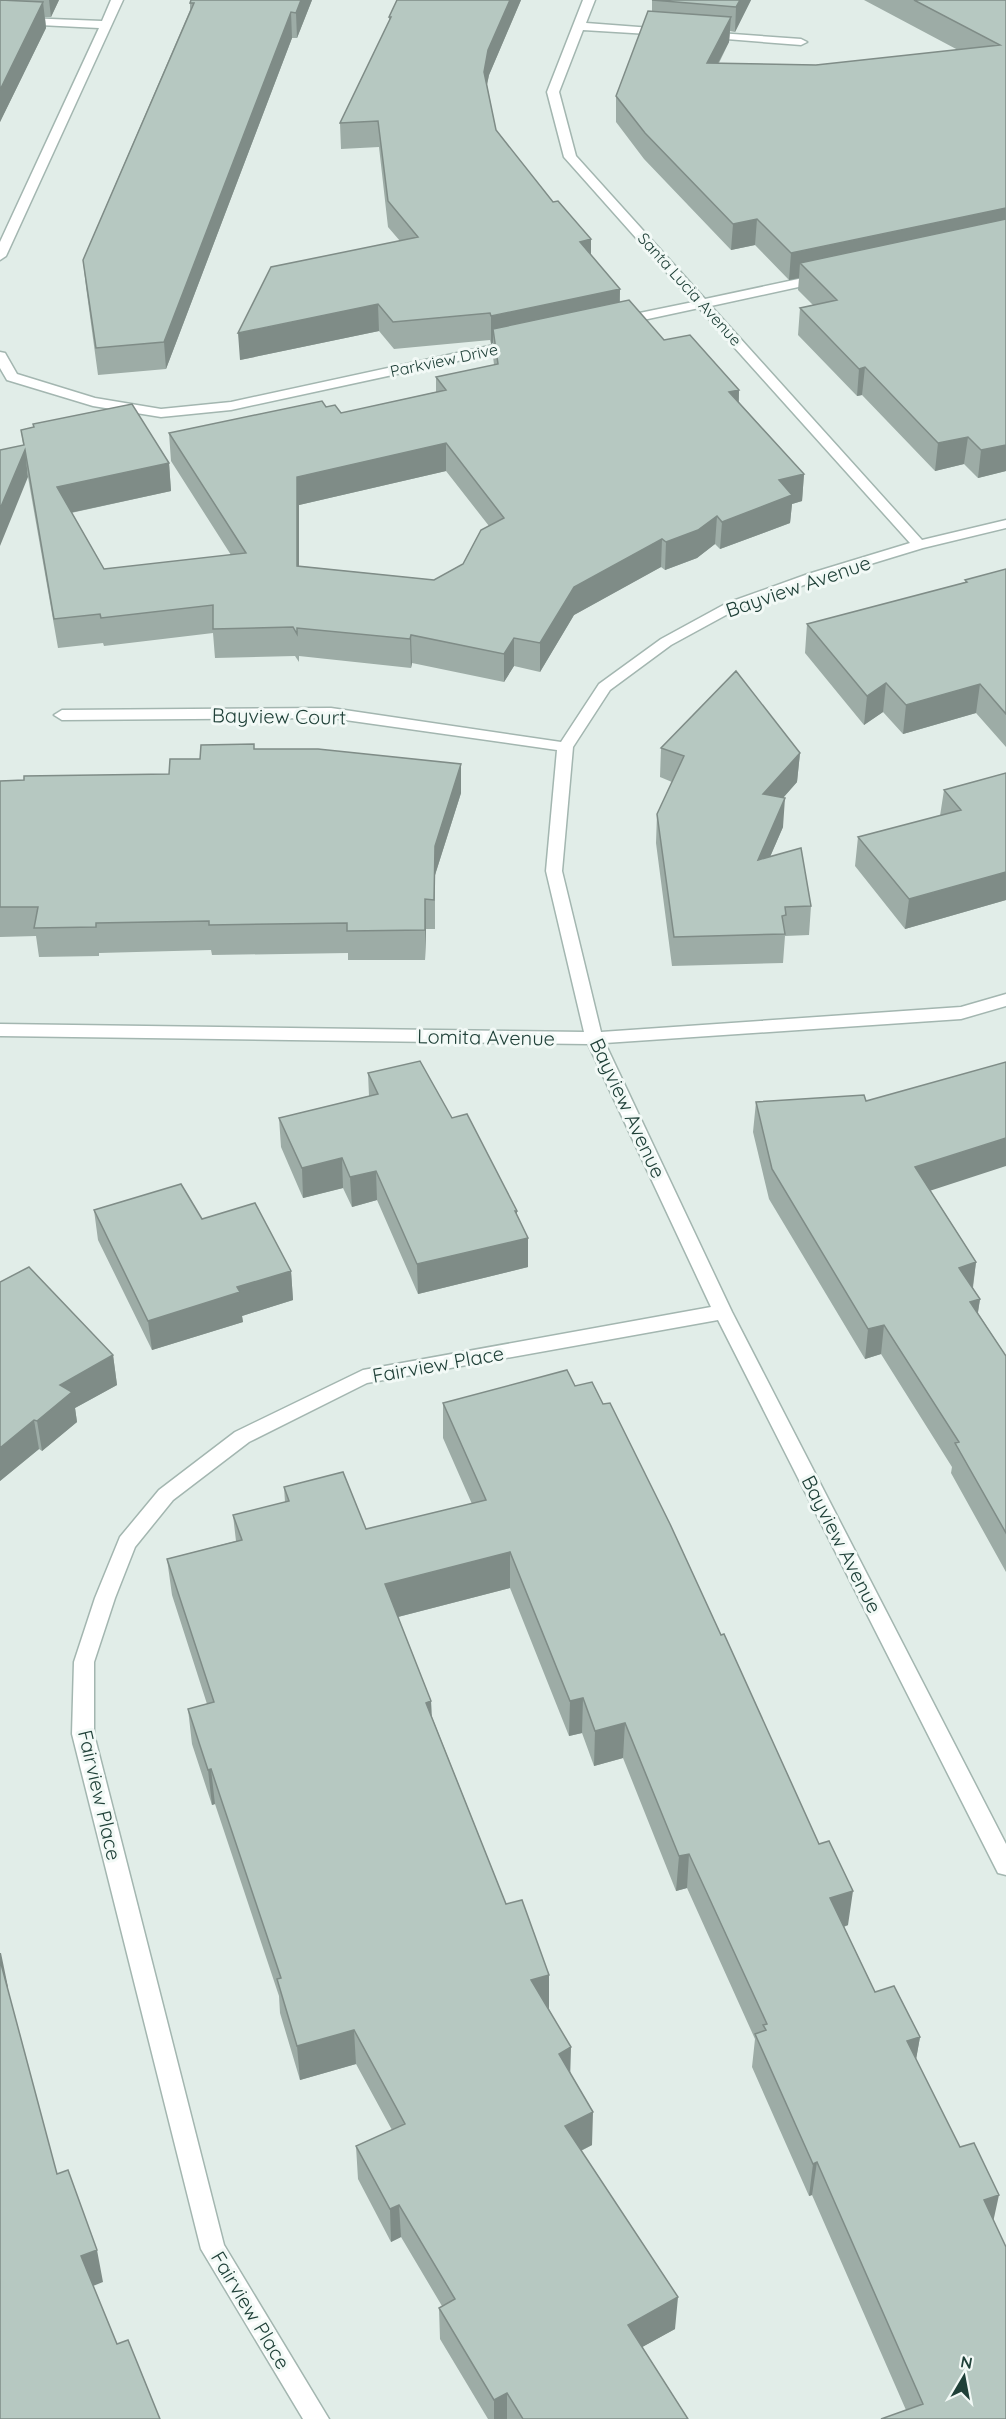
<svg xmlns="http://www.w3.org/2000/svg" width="1006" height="2419" font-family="Quicksand,sans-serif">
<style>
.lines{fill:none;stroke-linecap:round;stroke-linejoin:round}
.minor-casing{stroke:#a3b6b0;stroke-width:3}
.minor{fill:#fff;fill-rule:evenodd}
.wall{fill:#9daca6;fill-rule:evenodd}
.shaded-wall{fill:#7f8c87}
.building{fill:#b6c8c1;stroke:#7f8c87;stroke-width:1.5;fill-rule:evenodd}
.labels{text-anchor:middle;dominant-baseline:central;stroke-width:6;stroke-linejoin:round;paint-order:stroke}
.far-street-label{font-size:16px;fill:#1f4038;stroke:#f2f9f6}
.street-label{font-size:20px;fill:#1f4038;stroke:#f2f9f6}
</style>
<rect width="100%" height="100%" fill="#e1ede8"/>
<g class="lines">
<g class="minor-casing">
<path id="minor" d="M111,0H123L6,256L0,260V242L99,28L0,23V17L102,21Z
M583,0H595L586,23L665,29L671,32L665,35L583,30L559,92L576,156L705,299L822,274L826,275L828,278L826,281L711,306L922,540L1006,520V528L923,548L818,580L737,609L671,645L610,690L573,747L562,871L601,1032L961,1007L1006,994V1006L961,1019L605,1043L732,1312L1006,1844V1875L998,1873L718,1320L367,1383L249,1442L173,1500L135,1547L115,1598L94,1662V1734L224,2245L329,2419H303L201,2249L72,1734L74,1662L95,1598L120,1537L159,1490L235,1432L363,1370L711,1307L588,1044L0,1036V1024L584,1032L546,871L557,750L331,718L62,720L54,715L62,710L331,708L561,742L599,684L661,639L727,603L808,574L910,543L699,308L620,325L614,321L620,317L693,302L564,157L547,92Z
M705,32L801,39L807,42L801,45L701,37V33Z
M517,340L522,341L524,344L522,347L231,410L161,417L93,406L7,380L0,368V352L5,353L17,374L95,398L161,409L231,402Z"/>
</g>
<use href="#minor" class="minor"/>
</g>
<path class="wall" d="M0,0H59L51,17H45L46,28L0,122Z
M191,0H312L297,38H292L166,369L98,375L86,287L83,260L190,10V3Z
M397,0H521L489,75L487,85L496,130L553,202L591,239V255L620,289V302L664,340L739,390V402L804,474L802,501L792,504L790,523L720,549L715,544L697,558L665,570L661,567L574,615L540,672L514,666L504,682L412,663L411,668L299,656V662L295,656L215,658L213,633L104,646L103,643L58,648L28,477L21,430L33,427V424L169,463L171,491L71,513L104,569L231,555L171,461L169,433L326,407L341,413L436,392V377L494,365L493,356V343L491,344L490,340L394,349L379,331L240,360L400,241L388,227L379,147L341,149L340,123L389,22V17ZM446,471L489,526L463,564L434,580L299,566V505Z
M652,0H751L735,32L730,31L729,42L719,63L816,65L958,50L864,0H1006V471L978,478L964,464L935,471L862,395L857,396L798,335L800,308L813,305L798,290L799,278L789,280L755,245L731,250L644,159L616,122V96L652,12Z
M1006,569V747L976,713L903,734L883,712L864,725L805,653L807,624L965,583V580Z
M254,744V749L461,764V793L435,875V929H426L425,960H348V953L212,955L211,950L99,953V956L39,957L36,936L0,937V781L169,774L200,759Z
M661,748L800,753L797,782L783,798V827L770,857L811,906L809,935L785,936L783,963L672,966L656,843L657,814L672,782L660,777Z
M1006,773V900L905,929L855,866L858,837L940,816L944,790Z
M368,1073L452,1118L517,1211V1215L528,1238V1267L418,1294L377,1200L352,1207L343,1188L303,1198L281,1147L279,1118L369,1096Z
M866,1101L930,1190L976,1262L973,1288L980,1299L978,1313L1006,1356V1572L951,1473L952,1467L881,1354L865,1359L769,1199L753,1132L756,1102Z
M94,1210L202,1219L291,1271L293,1300L242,1316L243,1322L152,1350L98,1240Z
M0,1282L113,1355L117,1385L75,1408L77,1422L42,1451L39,1449L0,1481Z
M443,1403L848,1925L844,1927L875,1992L920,2037L916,2059L993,2220L1006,2419L906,2410L812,2195L809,2196L752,2067L755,2039L687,1888L676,1891L623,1758L594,1766L582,1733L569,1736L510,1588L398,1617L431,1701L432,1717L506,1904L549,1975V2009L570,2074L592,2145L581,2151L675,2329L642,2347L688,2419H488L440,2339L439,2308L442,2306L401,2237L391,2242L358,2179L356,2146L392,2130L356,2064L300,2080L280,2013L279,1996L215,1804L212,1805L192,1744L188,1709L207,1704L172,1595L167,1559L236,1541L233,1515L285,1502L284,1487L366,1529L472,1504L443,1438Z"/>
<path class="shaded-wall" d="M49,0H59L51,17Z
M301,0H312L297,38L296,13Z
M510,0H521L489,75L484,98V72L488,50Z
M740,0H751L735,32L736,7Z
M43,2L46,28L0,122V90Z
M291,12L292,38L166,369L164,342Z
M731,17L729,42L705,88L707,63Z
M1006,208V234L800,263L799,278L789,280L791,253Z
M757,219L755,245L731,250L733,224Z
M591,239V266L580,242Z
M620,289L619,316L493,329V343L491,344V316Z
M378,304L379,331L240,360L238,333Z
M865,367L862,395L857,396L859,369Z
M739,390L738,417L729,392Z
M968,437L964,464L935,471L938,443Z
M446,443V471L299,505V594L297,566V477Z
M1006,445V471L978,478L981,450Z
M25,450L28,477L0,546V509Z
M169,463L171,491L60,515L57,487Z
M804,474L802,501L792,504L790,523L720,549L722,522L779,480Z
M717,516L715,544L697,558L665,570L666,542Z
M662,539L661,567L574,615L540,672V643L574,587Z
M411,635L412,663L411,668L410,639Z
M514,638V666L504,682V654Z
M886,683L883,712L864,725L867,696Z
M980,684L976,713L903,734L906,705Z
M800,753L797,782L761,823L763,794Z
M461,764V793L435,875V929V846Z
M785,798L783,827L756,889L758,860Z
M1006,872V900L905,929L909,899Z
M425,899L426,929L425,960Z
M1006,1138V1166L911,1197L915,1167Z
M342,1158L343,1188L303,1198L302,1168Z
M376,1171L377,1200L352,1207L350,1177Z
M515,1211H517L516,1241L528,1238V1267L418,1294L417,1264Z
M976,1262L972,1292L959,1268Z
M291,1271L293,1300L242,1316L243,1322L152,1350L148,1321L237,1287Z
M980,1299L975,1329L970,1302Z
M884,1325L881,1354L865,1359L868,1329Z
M113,1355L117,1385L75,1408L77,1422L42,1451L37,1421L60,1385Z
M34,1420L39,1449L0,1481V1448Z
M510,1552V1588L386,1620L385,1584Z
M583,1698L582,1733L569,1736L570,1701Z
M431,1701L432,1737L426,1703Z
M625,1723L623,1758L594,1766L595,1731Z
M211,1769L215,1804L212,1805L208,1770Z
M689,1854L687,1888L676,1891L679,1856Z
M853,1891L848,1925L825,1933L830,1898Z
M0,1953H1L8,1987L5,1988L0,1962Z
M549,1975V2009L531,1980Z
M354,2030L356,2064L300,2080L297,2046Z
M920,2037L914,2071L907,2041Z
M571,2047L570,2081L559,2054Z
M593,2112L592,2145L564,2159L565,2126Z
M817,2162L812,2195L809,2196L813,2164Z
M999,2195L992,2227L984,2200Z
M399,2205L401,2237L391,2242L390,2209Z
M97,2250L103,2282L88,2288L81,2256Z
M678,2297L675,2329L626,2356L628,2325Z
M507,2393V2419H494V2400Z"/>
<path class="building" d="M0,0L43,2L0,90Z
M191,0H301L296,13L291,12L164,342L96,348L83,260L194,3H190Z
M397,0H510L488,50L484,72L496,130L553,202L558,201L591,239L580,242L620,289L491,316L490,313L393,322L378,304L238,333L271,267L418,237L388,201L378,121L340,123L391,17H389Z
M652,0H740L736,7Z
M914,0H1006V208L791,253L757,219L733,224L645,133L616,96L648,11L731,17L707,63L816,65L1000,45Z
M1006,219V445L981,450L968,437L938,443L865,367L859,369L800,308L837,300L800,263Z
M629,300L664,340L690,335L739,390L729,392L804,474L779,480L792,495L722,522L717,516L698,530L666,542L662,539L574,587L540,643L514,638L504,654L411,635L410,639L297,628V634L293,627L213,629V605L101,618L100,614L54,619L25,450L0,509V450L24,445L21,430L34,427L33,424L132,404L169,463L57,487L104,569L246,553L169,433L322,401L326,407L335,405L341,413L446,390L436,377L498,364L493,329ZM446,443L504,518L481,530L463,564L434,580L297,566V477Z
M1006,569V714L980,684L906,705L886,683L867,696L807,624L967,582L965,580Z
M736,671L800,753L763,794L785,798L758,860L801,848L811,906L785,907L786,915L782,916L785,934L674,937L657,814L684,756L661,748Z
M254,744V749H318L461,764L435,846L434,900L425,899V930L347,931V923L209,925V921L96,923V927L34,928L38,907H0V781L24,780V776L169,774L170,759H200L201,745Z
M1006,773V872L909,899L858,837L961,810L944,790Z
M420,1061L452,1118L467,1114L517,1211H515L528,1238L417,1264L376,1171L350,1177L342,1158L302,1168L279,1118L378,1094L368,1073Z
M1006,1062V1138L915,1167L976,1262L959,1268L980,1299L970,1302L1006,1356V1533L955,1443L959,1442L884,1325L868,1329L772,1169L756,1102L864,1095L866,1101Z
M181,1184L202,1219L255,1203L291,1271L237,1287L240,1292L148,1321L94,1210Z
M29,1267L113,1355L60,1385L72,1392L37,1421L34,1420L0,1448V1282Z
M567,1370L575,1386L592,1382L603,1404L610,1403L670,1524L721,1635L724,1634L819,1844L829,1841L853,1891L830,1898L875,1992L894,1986L920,2037L907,2041L960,2147L974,2143L999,2195L984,2200L1006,2247V2419H881L923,2404L817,2162L813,2164L755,2034L766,2030L763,2025L767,2024L689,1854L679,1856L625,1723L595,1731L583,1698L570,1701L510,1552L385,1584L431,1701L426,1703L506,1904L522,1900L549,1975L531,1980L571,2047L559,2054L593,2112L565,2126L678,2297L628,2325L688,2419H523L507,2393L494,2400L439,2308L455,2299L399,2205L390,2209L356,2146L405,2124L354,2030L297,2046L277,1979L281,1978L211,1769L208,1770L188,1709L214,1702L167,1559L242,1540L233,1515L289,1501L284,1487L343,1472L366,1529L486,1500L443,1403Z
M0,1960L57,2174L68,2170L97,2250L81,2256L117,2344L128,2340L160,2419H0Z"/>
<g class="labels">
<g class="far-street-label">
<text transform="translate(690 289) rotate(48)">Santa Lucia Avenue</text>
<text transform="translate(444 360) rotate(-12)">Parkview Drive</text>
</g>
<g class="street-label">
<text transform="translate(798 586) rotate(-19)">Bayview Avenue</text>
<text transform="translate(279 716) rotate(1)">Bayview Court</text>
<text transform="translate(486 1037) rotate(1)">Lomita Avenue</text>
<text transform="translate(628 1108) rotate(65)">Bayview Avenue</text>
<text transform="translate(438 1364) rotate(-10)">Fairview Place</text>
<text transform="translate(842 1544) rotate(63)">Bayview Avenue</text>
<text transform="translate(100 1795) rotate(77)">Fairview Place</text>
<text transform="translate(251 2310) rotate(59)">Fairview Place</text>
</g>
</g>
<g transform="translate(964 2377) rotate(10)" stroke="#f2f9f6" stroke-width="4.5" paint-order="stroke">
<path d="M0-4.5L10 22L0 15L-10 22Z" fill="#1f4038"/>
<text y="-9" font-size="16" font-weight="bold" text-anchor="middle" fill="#1f4038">N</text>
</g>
</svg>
